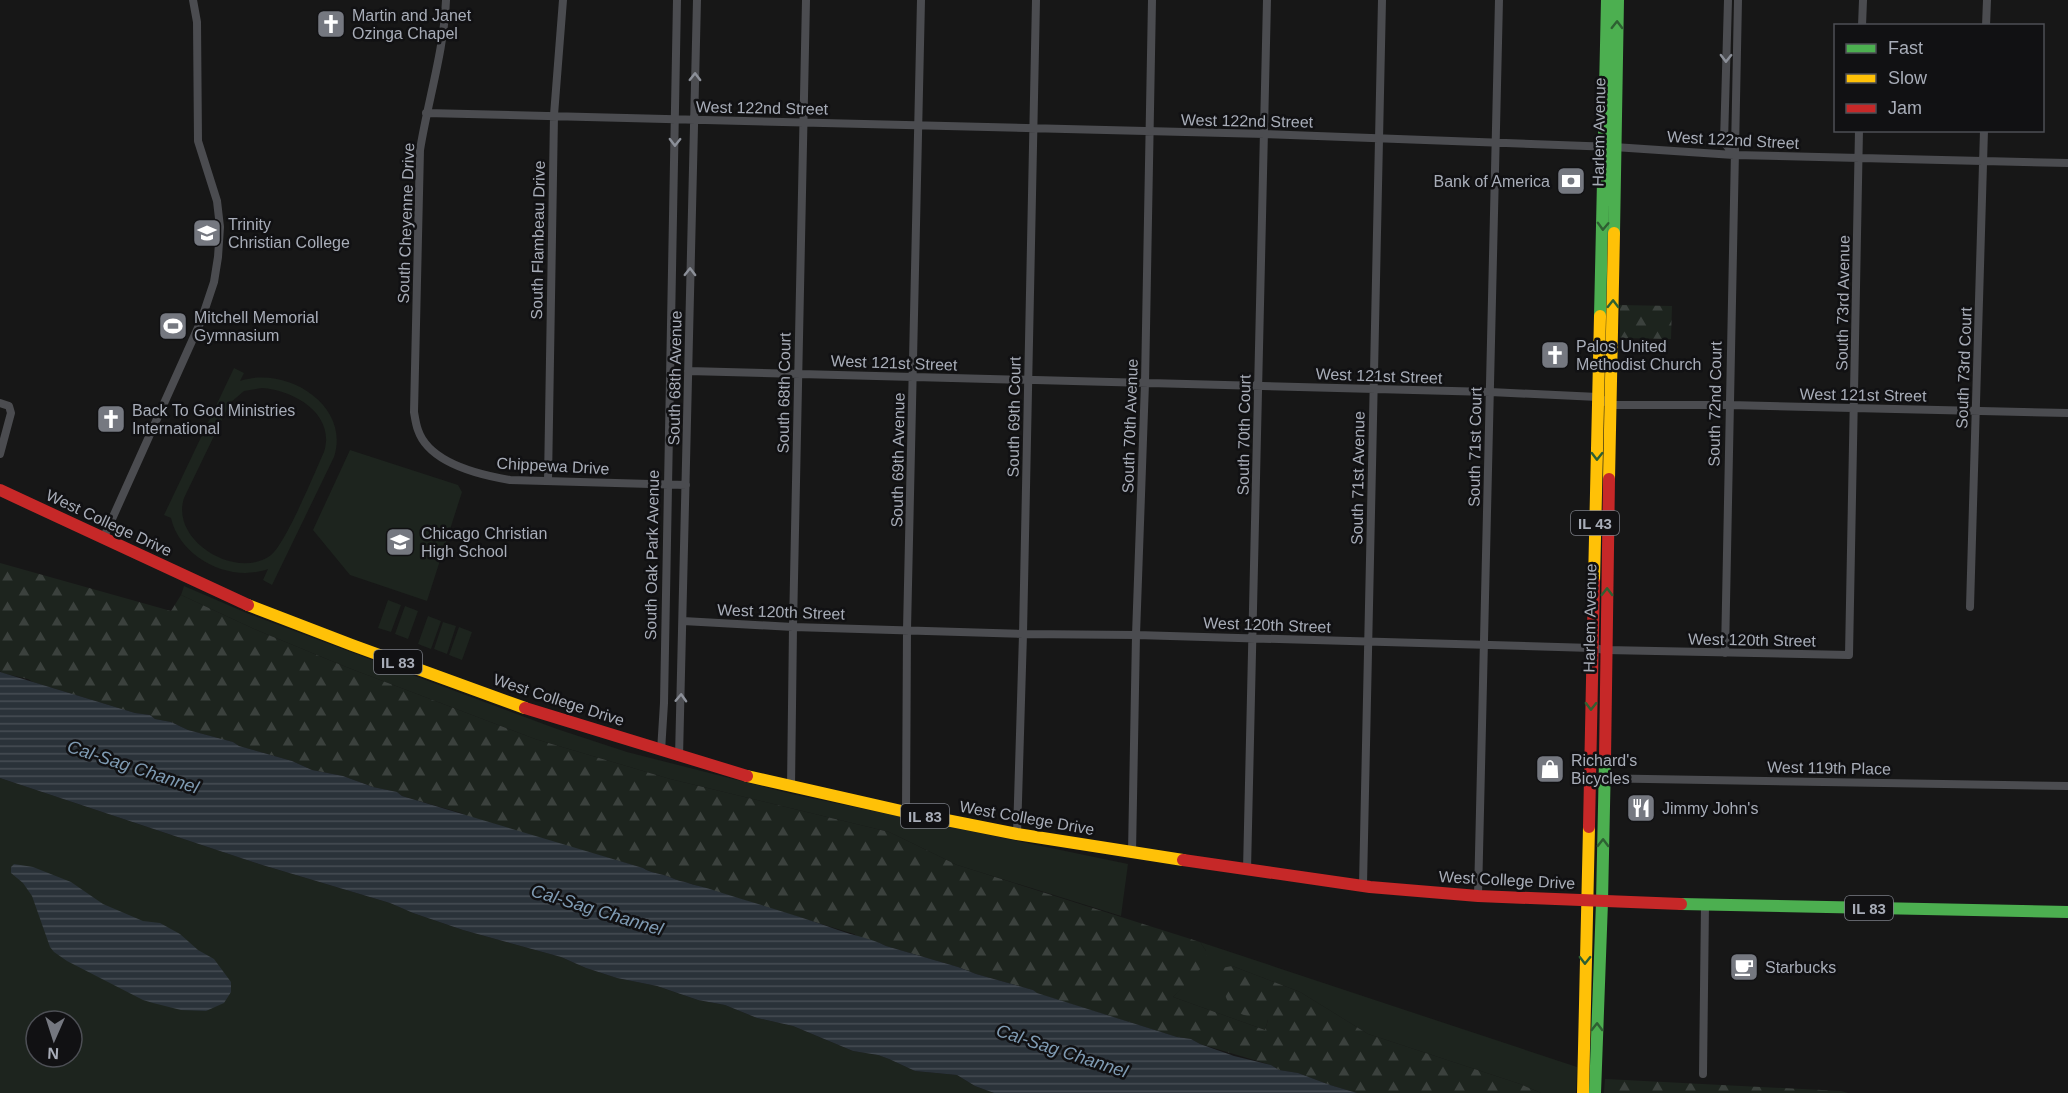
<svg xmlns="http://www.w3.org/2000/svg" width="2068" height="1093" font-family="Arial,sans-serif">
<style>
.green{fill:#1d241e;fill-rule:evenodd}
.forest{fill:url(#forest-firs)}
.water{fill:url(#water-rules)}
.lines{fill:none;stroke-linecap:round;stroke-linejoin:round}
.street{stroke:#4b4c50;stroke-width:8}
.fast{stroke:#4caf50;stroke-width:12}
.slow{stroke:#ffc107;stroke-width:12}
.jam{stroke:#c62828;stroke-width:12}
.oneway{stroke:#2e6032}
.oneway2{stroke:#8c9099}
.labels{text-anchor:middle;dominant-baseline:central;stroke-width:5;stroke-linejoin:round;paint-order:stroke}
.shield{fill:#111113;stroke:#7b7e86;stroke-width:1.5}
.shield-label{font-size:15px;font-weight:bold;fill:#a8adb8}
.poi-label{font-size:16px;fill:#a8adb8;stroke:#111113;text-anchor:start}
.street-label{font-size:16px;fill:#a8adb8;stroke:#111113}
.water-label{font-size:18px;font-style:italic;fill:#7f9bb3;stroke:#111113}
</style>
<defs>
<pattern id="forest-firs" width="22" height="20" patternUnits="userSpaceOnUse" patternTransform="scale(1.5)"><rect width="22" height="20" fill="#1d241e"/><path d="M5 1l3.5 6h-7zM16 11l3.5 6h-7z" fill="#3b413d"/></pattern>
<pattern id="water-rules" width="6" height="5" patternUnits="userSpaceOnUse" patternTransform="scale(1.5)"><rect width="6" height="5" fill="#2a3239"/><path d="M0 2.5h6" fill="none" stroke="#464d54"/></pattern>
</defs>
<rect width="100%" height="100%" fill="#171717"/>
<path class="green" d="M234,368L244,373L240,381C286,365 351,405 334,457L272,585L263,580L268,569C230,583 180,558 171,518L164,515ZM262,388C294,390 336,414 324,452C314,474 286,543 271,555C237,581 170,541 184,498L230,403L244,391Z
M350,450L458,485L462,492L427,601L350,575L313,530Z
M184,586L249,614L557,729L627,752L792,794L1128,864L1121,916L957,865L889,832L670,779L535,739L346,667L254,629L181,595Z
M388,600L401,605L391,632L378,628Z
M405,606L418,611L408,639L395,634Z
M428,616L441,621L431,649L418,644Z
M443,622L456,626L447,654L434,649Z
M459,627L472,632L462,660L449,655Z
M0,778L259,864L390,903L413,913L463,930L561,957L586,968L617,978L657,986L698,1000L725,1005L757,1018L793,1026L853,1051L878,1055L889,1059L915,1071L957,1075L975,1086L994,1093H0ZM36,1021H72V1057H36Z
M1200,942L1577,1067L1576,1093H1541L1520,1084L1368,1034L1300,992L1232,966L1268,1020L1265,1030L1173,997L1183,986L1206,951Z"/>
<path class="forest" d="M1620,305L1672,306L1671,339L1620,338Z
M0,563L171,611L181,595L254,629L346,667L535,739L670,779L889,832L957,865L1200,942L1206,951L1208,961L1173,997L1265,1030L1268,1020C1259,1018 1247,1017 1239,1013C1224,1005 1221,983 1222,968L1232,966L1300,992L1368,1034L1520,1084L1541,1093H1357L1330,1085L1298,1073L1279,1070L1271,1065L1200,1044L1191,1039L1177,1037L1036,993L1033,990L976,974L958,967L886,946C876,940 862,941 854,934L685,882C678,881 673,878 667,876C658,873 651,873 643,868L504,828C491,821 474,821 461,813L402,796L397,792L373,787L343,776L312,770L292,761L239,746L233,742L188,730L171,722L155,719L150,715L135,713L33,682L28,679L2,673L0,671Z
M1605,1079L1841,1091L1848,1093H1604Z"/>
<path class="water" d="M0,672L135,713L150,715L155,719L171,722L188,730L233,742L239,746L292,761L312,770L343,776L373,787L397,792L402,796L643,868C651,873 658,873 667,876C673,878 678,881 685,882C695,886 706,887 716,891C757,904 799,916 838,930C854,936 871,938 886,946L958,967L976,974L1033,990L1037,993L1177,1037L1191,1039L1200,1044L1234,1056L1271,1065L1279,1070L1298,1073L1330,1085L1357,1093H994L975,1086L957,1075L915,1071L889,1059L878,1055L853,1051L793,1026L757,1018L725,1005L698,1000L657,986L617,978L586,968L561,957L463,930L413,913L390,903L259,864L0,778Z
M14,864L33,867L71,882L103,904L143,921L160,923L180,934L198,950L214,959L231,982V992L224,1003L206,1011L181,1010L153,1003L143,1000L67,961L54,952L50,947L32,896L23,883L11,873V867Z"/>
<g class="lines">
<path class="street" d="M446,0C444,51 428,100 420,150L414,412C415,418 416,425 418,430C429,463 480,475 510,480L686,485
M1728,0L1724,142L1734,155
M1862,26L1863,0
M1986,26L1987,0
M426,113L1265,134L1614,147L1734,155L2068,163
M688,371L1490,392L1598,397L1611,405H1729L2068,413
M0,403L9,406L11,413L0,454
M548,481L554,115L563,0
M103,539L201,321L214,282L218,257L220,227L217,201L198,141L197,22L193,0
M1970,607L1984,130
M683,621L793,627L1023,634L1136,635L1592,648L1606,650L1849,655L1859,130
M1725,653L1738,0
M661,751L664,703L677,0
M679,757L697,0
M1589,778L2068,786
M791,787L793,627L806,0
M906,812L907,630L921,0
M1017,834L1023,634L1036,0
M1132,853L1136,635L1145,383L1152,0
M1247,870L1267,0
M1363,885L1382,0
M1478,896L1499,0
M1703,1074L1705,904"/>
<path class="fast" d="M1614,233L1618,0
M1600,316L1607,0
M1681,904L2068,912
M1595,1093L1602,902L1605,759"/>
<path class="slow" d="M1609,479L1614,233
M1594,582L1600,316
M248,605L352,645L525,708
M747,776L906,812L1017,834L1183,860
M1583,1093L1589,827"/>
<path class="jam" d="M0,490L248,605
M525,708L747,776
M1605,759L1609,479
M1589,827L1594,582
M1183,860L1370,887L1478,896L1681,904"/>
</g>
<defs><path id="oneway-chevron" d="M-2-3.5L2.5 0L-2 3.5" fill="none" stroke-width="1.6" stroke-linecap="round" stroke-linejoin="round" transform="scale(1.5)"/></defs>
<g class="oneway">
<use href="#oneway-chevron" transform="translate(1617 25) rotate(-89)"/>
<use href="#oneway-chevron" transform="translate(1603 226) rotate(92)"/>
<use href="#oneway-chevron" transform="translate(1613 304) rotate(-89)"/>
<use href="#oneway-chevron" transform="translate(1597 456) rotate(91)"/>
<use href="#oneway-chevron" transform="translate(1607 592) rotate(-89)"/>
<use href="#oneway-chevron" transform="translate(1591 706) rotate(91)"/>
<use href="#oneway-chevron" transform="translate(1603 843) rotate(-89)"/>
<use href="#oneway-chevron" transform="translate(1585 960) rotate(91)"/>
<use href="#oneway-chevron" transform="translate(1597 1027) rotate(-89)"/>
</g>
<g class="oneway2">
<use href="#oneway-chevron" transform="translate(1726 58) rotate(91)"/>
<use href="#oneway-chevron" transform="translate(695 77) rotate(-89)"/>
<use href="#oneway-chevron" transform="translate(675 142) rotate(91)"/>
<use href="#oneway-chevron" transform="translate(690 272) rotate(-89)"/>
<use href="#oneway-chevron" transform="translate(681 698) rotate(-88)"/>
</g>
<defs>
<g id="church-square" transform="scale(1.5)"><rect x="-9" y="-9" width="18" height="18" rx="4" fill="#757880" stroke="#111113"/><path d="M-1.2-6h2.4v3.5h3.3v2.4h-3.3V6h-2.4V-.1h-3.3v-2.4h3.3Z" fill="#fff"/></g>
<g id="bank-square" transform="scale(1.5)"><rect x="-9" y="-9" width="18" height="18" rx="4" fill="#757880" stroke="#111113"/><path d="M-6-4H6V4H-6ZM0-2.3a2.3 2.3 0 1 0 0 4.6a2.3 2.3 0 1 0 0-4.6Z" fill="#fff"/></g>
<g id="university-square" transform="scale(1.5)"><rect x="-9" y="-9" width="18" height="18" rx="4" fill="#757880" stroke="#111113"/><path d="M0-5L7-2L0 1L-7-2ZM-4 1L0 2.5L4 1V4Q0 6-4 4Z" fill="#fff"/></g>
<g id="stadium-square" transform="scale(1.5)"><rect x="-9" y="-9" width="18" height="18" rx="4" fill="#757880" stroke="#111113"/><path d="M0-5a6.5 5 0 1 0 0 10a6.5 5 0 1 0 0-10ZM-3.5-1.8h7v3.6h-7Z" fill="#fff"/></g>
<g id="school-square" transform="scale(1.5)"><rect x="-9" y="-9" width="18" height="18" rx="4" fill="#757880" stroke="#111113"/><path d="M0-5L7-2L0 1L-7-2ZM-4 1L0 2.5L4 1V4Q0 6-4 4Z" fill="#fff"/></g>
<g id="shop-square" transform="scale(1.5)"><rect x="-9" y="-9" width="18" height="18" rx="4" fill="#757880" stroke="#111113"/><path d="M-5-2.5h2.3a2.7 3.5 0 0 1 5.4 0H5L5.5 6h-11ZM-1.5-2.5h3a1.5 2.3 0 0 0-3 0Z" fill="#fff"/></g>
<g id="restaurant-square" transform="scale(1.5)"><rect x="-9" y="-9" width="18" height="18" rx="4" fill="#757880" stroke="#111113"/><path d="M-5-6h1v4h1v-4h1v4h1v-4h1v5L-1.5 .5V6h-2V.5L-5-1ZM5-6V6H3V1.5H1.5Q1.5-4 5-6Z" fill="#fff"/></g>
<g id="cafe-square" transform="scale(1.5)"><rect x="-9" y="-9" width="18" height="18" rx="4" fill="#757880" stroke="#111113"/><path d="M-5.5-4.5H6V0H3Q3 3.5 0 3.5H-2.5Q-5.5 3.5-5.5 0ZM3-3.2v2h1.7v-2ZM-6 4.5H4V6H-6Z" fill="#fff"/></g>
</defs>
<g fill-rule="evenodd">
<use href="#church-square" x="331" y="24"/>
<use href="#bank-square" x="1571" y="181"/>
<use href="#university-square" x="207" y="233"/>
<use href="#stadium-square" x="173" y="326"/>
<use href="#church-square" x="1555" y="355"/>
<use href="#church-square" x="111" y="419"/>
<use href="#school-square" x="400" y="542"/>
<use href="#shop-square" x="1550" y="769"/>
<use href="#restaurant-square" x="1641" y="808"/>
<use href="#cafe-square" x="1744" y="967"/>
</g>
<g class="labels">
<g class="shield">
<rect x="1571" y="511" width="48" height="24" rx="4.5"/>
<rect x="374" y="650" width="48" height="24" rx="4.5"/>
<rect x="901" y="804" width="48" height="24" rx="4.5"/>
<rect x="1845" y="896" width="48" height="24" rx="4.5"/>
</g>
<g class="shield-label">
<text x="1595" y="523">IL 43</text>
<text x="398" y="662">IL 83</text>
<text x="925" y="816">IL 83</text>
<text x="1869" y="908">IL 83</text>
</g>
<g class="poi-label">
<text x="352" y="15">Martin and Janet<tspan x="352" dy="18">Ozinga Chapel</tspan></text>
<text x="1550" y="181" text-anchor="end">Bank of America</text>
<text x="228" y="224">Trinity<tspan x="228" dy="18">Christian College</tspan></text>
<text x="194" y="317">Mitchell Memorial<tspan x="194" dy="18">Gymnasium</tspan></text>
<text x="1576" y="346">Palos United<tspan x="1576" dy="18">Methodist Church</tspan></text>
<text x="132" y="410">Back To God Ministries<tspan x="132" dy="18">International</tspan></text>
<text x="421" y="533">Chicago Christian<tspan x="421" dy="18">High School</tspan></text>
<text x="1571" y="760">Richard's<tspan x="1571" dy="18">Bicycles</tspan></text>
<text x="1662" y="808">Jimmy John's</text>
<text x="1765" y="967">Starbucks</text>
</g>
<g class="street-label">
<text transform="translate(762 108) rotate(1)">West 122nd Street</text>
<text transform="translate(1247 121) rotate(1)">West 122nd Street</text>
<text transform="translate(1599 132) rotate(-89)">Harlem Avenue</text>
<text transform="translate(1733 140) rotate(3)">West 122nd Street</text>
<text transform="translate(406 223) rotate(-88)">South Cheyenne Drive</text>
<text transform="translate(538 240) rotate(-89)">South Flambeau Drive</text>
<text transform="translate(1843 303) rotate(-89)">South 73rd Avenue</text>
<text transform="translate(894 363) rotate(2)">West 121st Street</text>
<text transform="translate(1964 368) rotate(-88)">South 73rd Court</text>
<text transform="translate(1379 376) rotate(2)">West 121st Street</text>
<text transform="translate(675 378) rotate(-89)">South 68th Avenue</text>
<text transform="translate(784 393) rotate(-89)">South 68th Court</text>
<text transform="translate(1863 395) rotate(1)">West 121st Street</text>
<text transform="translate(1715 404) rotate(-89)">South 72nd Court</text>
<text transform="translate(1014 417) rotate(-89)">South 69th Court</text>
<text transform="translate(1130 426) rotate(-88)">South 70th Avenue</text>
<text transform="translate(1244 435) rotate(-89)">South 70th Court</text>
<text transform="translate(1475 447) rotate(-89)">South 71st Court</text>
<text transform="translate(898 460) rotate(-89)">South 69th Avenue</text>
<text transform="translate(553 466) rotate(3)">Chippewa Drive</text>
<text transform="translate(1358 478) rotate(-89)">South 71st Avenue</text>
<text transform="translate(109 523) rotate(25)">West College Drive</text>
<text transform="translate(652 555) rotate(-89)">South Oak Park Avenue</text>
<text transform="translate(781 612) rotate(2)">West 120th Street</text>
<text transform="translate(1590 618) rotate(-89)">Harlem Avenue</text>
<text transform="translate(1267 625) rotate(2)">West 120th Street</text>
<text transform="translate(1752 640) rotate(1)">West 120th Street</text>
<text transform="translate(559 700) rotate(18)">West College Drive</text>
<text transform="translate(1829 768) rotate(1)">West 119th Place</text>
<text transform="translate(1027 818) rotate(10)">West College Drive</text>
<text transform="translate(1507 880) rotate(3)">West College Drive</text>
</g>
<g class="water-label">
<text transform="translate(133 767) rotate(18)">Cal-Sag Channel</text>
<text transform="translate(597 910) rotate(17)">Cal-Sag Channel</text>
<text transform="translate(1062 1051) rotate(18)">Cal-Sag Channel</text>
</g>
</g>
<rect x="1834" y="24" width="210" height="108" fill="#111113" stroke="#4d4f55" stroke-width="1.5"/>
<rect x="1846" y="44" width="30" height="9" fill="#4caf50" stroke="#4d4f55" stroke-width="1.5"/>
<text x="1888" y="54" font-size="18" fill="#a8adb8">Fast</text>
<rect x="1846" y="74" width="30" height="9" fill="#ffc107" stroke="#4d4f55" stroke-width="1.5"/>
<text x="1888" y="84" font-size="18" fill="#a8adb8">Slow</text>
<rect x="1846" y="104" width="30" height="9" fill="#c62828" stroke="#4d4f55" stroke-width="1.5"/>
<text x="1888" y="114" font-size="18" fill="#a8adb8">Jam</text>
<g transform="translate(54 1039) rotate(183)"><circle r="28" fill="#111113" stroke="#4d4f55" stroke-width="1.5"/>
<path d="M0-4.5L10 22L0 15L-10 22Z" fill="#757880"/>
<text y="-9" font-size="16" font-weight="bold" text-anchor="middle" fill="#a8adb8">N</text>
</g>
</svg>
